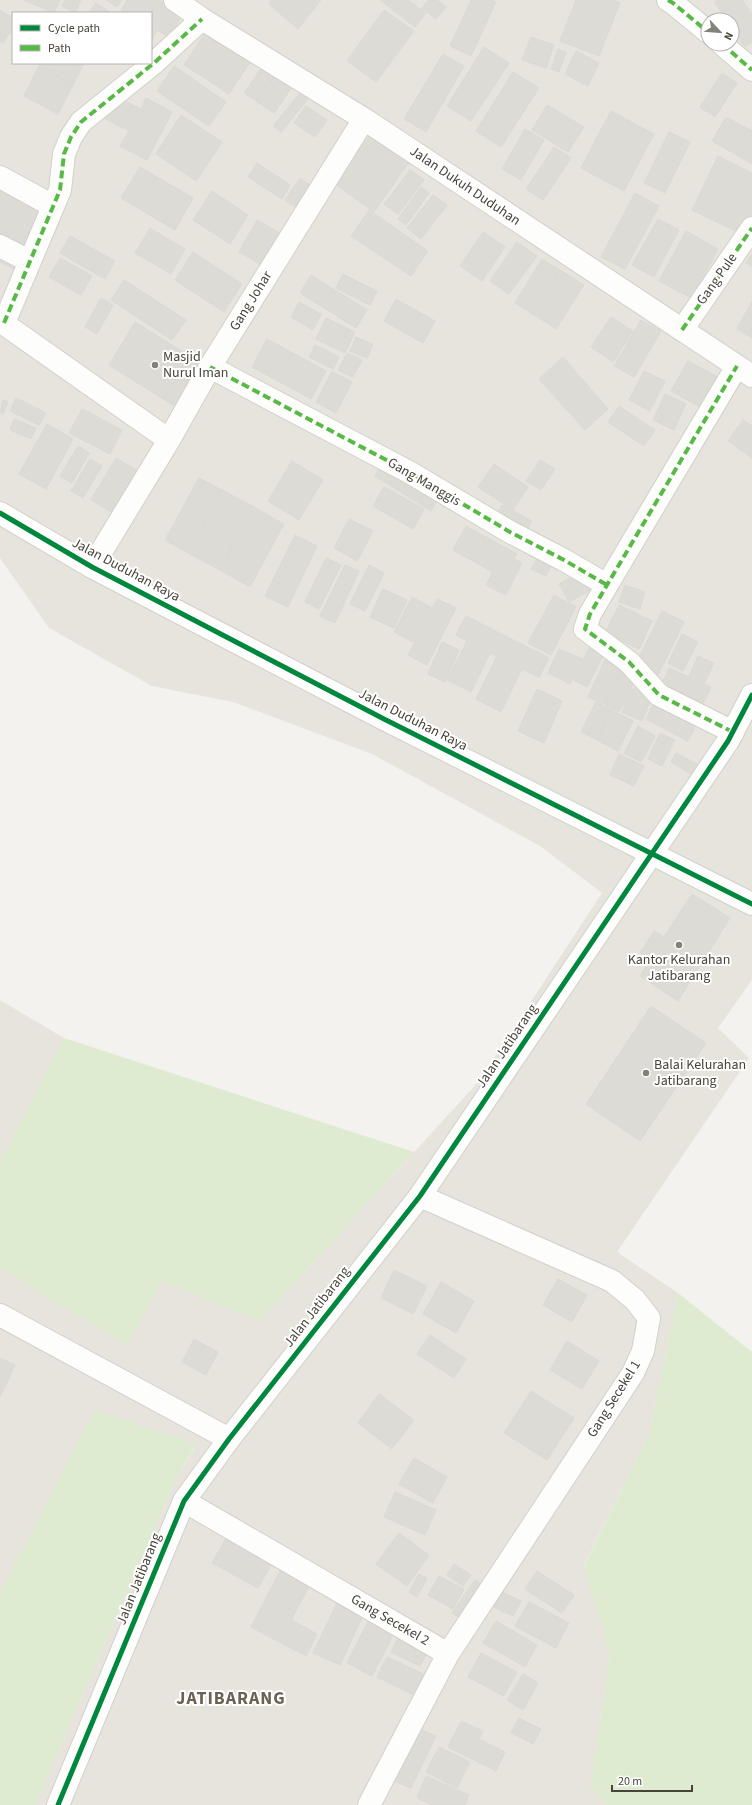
<svg xmlns="http://www.w3.org/2000/svg" width="752" height="1805" font-family="'Source Sans 3',sans-serif">
<style>
.residential{fill:#e6e4dc;fill-rule:evenodd}
.green{fill:#dfebd0}
.building{fill:#dddbd6;stroke:#dbd9d4}
.lines{fill:none;stroke-linecap:round;stroke-linejoin:round}
.minor-casing{stroke:#d1d0cc;stroke-width:24}
.tertiary-casing{stroke:#d1d0cc;stroke-width:24}
.minor{stroke:#fdfdfc;stroke-width:22}
.tertiary{stroke:#fdfdfc;stroke-width:22}
.quiet{stroke:#58b947;stroke-width:4;stroke-dasharray:8 4;stroke-linecap:butt}
.cycleway-casing{stroke:#fff;stroke-width:8}
.cycleway{stroke:#00873e;stroke-width:5}
.poi-dot{fill:#848179;stroke:#fff;stroke-width:1.5}
.labels{text-anchor:middle;dominant-baseline:central;stroke-width:4;stroke-linejoin:round;paint-order:stroke}
.street-label{font-size:14px;fill:#49443a;stroke:#fff}
.poi-label{font-size:14px;fill:#49443a;stroke:#fff;text-anchor:start}
.district-label{font-size:18px;font-weight:bold;letter-spacing:1px;fill:#6b6252;stroke:#fff}
</style>
<rect width="100%" height="100%" fill="#f3f2ee"/>
<path class="residential" d="M0,0H752V980L718,1028L749,1058L617,1252L678,1293L649,1434L584,1565L610,1654L590,1788L607,1805H35L175,1481L196,1445L0,1592V1267L51,1300L128,1345L161,1281L260,1321L479,1081L602,893L540,846L372,754L233,702L152,686L49,628L0,558ZM13,13H151V63H13ZM708,20H732V44H708Z
M0,1000L64,1038L0,1161Z"/>
<path class="green" d="M64,1038L414,1152L260,1321L161,1281L128,1345L51,1300L0,1267V1161Z
M678,1293L752,1352V1805H607L590,1788L610,1654L584,1566L649,1434Z
M95,1410L196,1444L175,1481L35,1805H0V1592Z"/>
<path class="building" d="M24,0H60L54,13Z
M65,0H81L75,13L62,6Z
M106,0H122L117,7Z
M127,0H159L183,13L170,37L151,27V13H127L121,10Z
M272,0H321L298,29L269,4Z
M380,0H408L426,13L415,27Z
M429,0H437L446,7L436,19L422,8Z
M471,0H491L496,2L471,56L450,46Z
M576,0H613L620,3L599,56L560,41Z
M717,0H742L752,14V42L745,47L732,28V20H727L714,2Z
M96,3L111,13H89Z
M0,10L13,18V28L3,43L0,41Z
M384,10L414,31L376,82L347,61Z
M151,29L156,31L151,42Z
M207,30L231,45L208,80L184,65Z
M531,37L554,45L546,68L522,60Z
M231,45L252,59L229,94L208,80Z
M484,47L509,63L471,121L447,106Z
M558,49L566,52L559,72L551,69Z
M576,51L599,63L588,86L565,74Z
M443,54L464,66L426,132L404,119Z
M266,61L279,70L256,101L244,93Z
M41,63H84L73,85L39,66Z
M39,66L73,85L58,114L24,96Z
M174,66L226,102L209,126L157,91Z
M279,70L296,81L274,113L256,101Z
M513,72L539,88L501,147L476,131Z
M722,73L737,83L715,117L700,107Z
M301,92L309,98L281,132L273,126Z
M117,97L141,109L146,98L172,112L147,160L120,146L129,131L105,119Z
M547,105L584,127L568,152L532,130Z
M306,106L327,120L315,137L294,123Z
M611,111L654,134L624,191L581,168Z
M181,115L222,142L196,181L156,154Z
M726,117L752,131V164L712,141Z
M525,129L544,140L521,180L502,169Z
M669,132L690,142L665,193L644,183Z
M370,135L409,162L374,212L335,184Z
M554,147L571,158L543,200L526,189Z
M718,156L752,173V213L742,234L692,210Z
M257,163L290,185L282,199L248,177Z
M140,167L193,198L175,230L121,198Z
M410,170L424,180L398,214L384,204Z
M300,178L313,187L299,209L285,200Z
M0,182L48,207L33,236L0,219Z
M421,187L429,193L406,225L398,219Z
M212,191L248,215L230,244L193,220Z
M635,193L659,206L625,269L601,257Z
M433,195L447,205L421,239L407,228Z
M369,210L428,251L411,276L351,236Z
M0,219L33,236L23,255L0,243Z
M658,219L679,230L654,277L632,265Z
M257,220L287,237L269,269L239,252Z
M150,228L185,249L171,274L135,253Z
M686,231L718,249L692,298L659,281Z
M483,232L505,247L482,281L460,266Z
M70,236L115,261L105,279L60,253Z
M517,242L537,256L509,294L490,281Z
M0,249L25,261L19,272L0,262Z
M193,252L242,284L224,312L175,280Z
M752,254V267L746,263Z
M60,258L92,276L81,295L49,277Z
M542,259L560,270L533,314L515,303Z
M560,270L584,285L556,329L533,314Z
M343,274L377,291L370,305L336,288Z
M311,275L367,310L356,328L300,293Z
M124,280L186,320L172,340L111,300Z
M101,298L113,305L97,334L85,327Z
M396,299L435,321L423,343L384,321Z
M752,301V338L737,329Z
M299,302L321,314L313,330L291,317Z
M611,317L633,331L613,362L591,347Z
M326,318L355,332L345,353L316,339Z
M641,320L661,331L634,377L614,366Z
M135,322L202,364L176,407L109,365Z
M356,337L373,344L367,358L350,351Z
M267,339L326,371L311,399L252,367Z
M315,345L339,357L333,369L309,357Z
M347,353L362,360L353,377L338,370Z
M563,357L608,409L585,430L539,379Z
M688,361L718,377L702,408L671,391Z
M644,371L665,381L650,411L629,400Z
M332,372L352,382L336,413L316,402Z
M665,394L686,404L674,430L653,420Z
M16,398L46,413L39,425L10,411Z
M3,400L8,402L3,414L0,412Z
M619,406L655,430L644,446L608,422Z
M82,409L122,430L110,454L69,433Z
M14,419L36,428L31,439L10,430Z
M743,420L752,426V458L728,441Z
M47,424L73,439L46,489L19,474Z
M78,446L89,453L72,483L60,476Z
M116,458L138,471L113,513L91,500Z
M90,459L102,466L83,498L71,491Z
M540,460L555,469L541,490L526,481Z
M292,461L323,480L299,520L268,501Z
M384,461L440,495L431,511L375,476Z
M494,464L528,487L513,510L478,487Z
M199,478L222,490L188,553L165,540Z
M384,487L424,509L413,529L373,506Z
M222,490L254,507L220,570L188,553Z
M502,505L532,521L523,536L494,521Z
M254,507L284,524L250,587L220,570Z
M349,519L373,531L357,561L334,548Z
M466,526L517,554L514,559L522,563L506,595L486,585L493,572L453,550Z
M295,535L317,546L288,607L265,596Z
M541,551L555,558L546,576L531,569Z
M326,558L341,565L319,609L305,602Z
M345,565L359,571L335,623L320,616Z
M369,565L384,573L365,611L350,604Z
M581,572L591,590L569,602L559,584Z
M625,585L645,592L640,609L619,602Z
M383,589L407,600L394,628L370,617Z
M554,595L576,607L551,655L528,643Z
M412,597L431,607L413,642L394,632Z
M437,599L456,608L427,665L408,655Z
M619,605L652,621L639,649L605,633Z
M662,611L684,622L658,675L636,664Z
M466,616L549,658L539,677L522,669L501,712L476,699L497,656L490,653L471,692L447,680L467,641L456,635Z
M682,634L698,642L683,671L668,663Z
M442,642L459,650L445,682L428,674Z
M592,642L606,650L587,687L573,680Z
M559,649L582,659L570,684L548,673Z
M607,655L624,663L616,680L623,668L638,674L631,688L634,690L637,682L652,697L642,721L622,712L625,706L623,705L619,712L605,705L608,697L604,704L588,697Z
M698,656L714,663L704,684L711,687L702,707L660,688L669,668L689,677Z
M537,689L562,701L544,743L518,731Z
M656,699L698,721L688,741L646,719Z
M596,702L611,710L597,740L581,732Z
M611,710L633,721L618,751L597,740Z
M638,726L655,736L641,762L624,753Z
M660,733L675,740L662,766L648,759Z
M676,753L697,764L691,774L671,762Z
M619,754L644,766L634,786L610,775Z
M692,894L730,918L678,1001L640,976L651,959L640,953L654,931L664,937Z
M651,1006L706,1043L640,1141L586,1104Z
M394,1270L427,1286L413,1314L381,1298Z
M558,1279L587,1295L572,1322L543,1305Z
M441,1282L474,1301L456,1333L423,1314Z
M430,1335L466,1359L454,1378L417,1354Z
M194,1339L218,1352L206,1375L182,1362Z
M567,1341L599,1361L582,1389L550,1370Z
M0,1358L15,1365L0,1397Z
M531,1391L574,1418L547,1460L504,1433Z
M379,1394L414,1420L392,1449L358,1423Z
M414,1458L447,1477L433,1503L399,1484Z
M395,1492L436,1510L425,1535L384,1517Z
M229,1533L275,1558L258,1588L212,1563Z
M399,1533L429,1555L407,1586L376,1564Z
M284,1563L313,1579L291,1620L317,1634L306,1656L251,1627Z
M454,1564L471,1575L463,1586L447,1575Z
M537,1571L574,1595L562,1613L525,1589Z
M419,1574L427,1578L417,1597L409,1592Z
M439,1576L464,1589L453,1609L428,1595Z
M475,1580L486,1587L463,1620L452,1613Z
M502,1592L521,1601L513,1616L494,1607Z
M340,1597L366,1609L340,1665L313,1653Z
M529,1602L569,1623L556,1648L515,1626Z
M371,1616L396,1629L372,1676L347,1663Z
M496,1621L537,1645L525,1667L483,1643Z
M402,1630L431,1645L420,1666L391,1652Z
M481,1653L517,1672L504,1696L468,1677Z
M387,1657L432,1678L422,1699L377,1677Z
M523,1674L538,1683L523,1710L507,1700Z
M519,1718L541,1729L533,1744L511,1733Z
M461,1721L483,1731L479,1739L505,1752L496,1771L448,1747Z
M420,1729L436,1736L411,1788L394,1781Z
M439,1747L470,1762L457,1788L426,1772Z
M426,1776L469,1795L465,1805H432L417,1798Z"/>
<g class="lines">
<g class="minor-casing">
<path id="minor" d="M175,0L202,19L364,119L752,376
M668,0L673,3L708,32
M722,44L752,70
M0,177L53,206
M0,246L29,261
M0,321L169,440
M4,323L60,190L64,154L71,137L81,122L154,63L202,19
M682,330L752,228
M210,367L409,472L510,532L564,560L607,585
M0,513L92,567L384,719L752,904
M92,567L169,440L210,367L364,119
M733,732L659,695L629,662L585,629L590,614L607,585L737,366
M0,1315L229,1439
M184,1501L448,1654
M369,1805L448,1654L633,1373L643,1351L649,1318L635,1300L612,1281L420,1196"/>
</g>
<g class="tertiary-casing">
<path id="tertiary" d="M58,1805L184,1501L229,1439L420,1196L728,741L752,695"/>
</g>
<use href="#minor" class="minor"/>
<use href="#tertiary" class="tertiary"/>
<path class="quiet" d="M668,0L673,3L708,32
M722,44L752,70
M4,323L60,190L64,154L71,137L81,122L154,63L202,19
M682,330L752,228
M210,367L409,472L510,532L564,560L607,585
M733,732L659,695L629,662L585,629L590,614L607,585L737,366"/>
<g class="cycleway-casing">
<path id="cycleway" d="M0,513L92,567L384,719L752,904
M58,1805L184,1501L229,1439L420,1196L728,741L752,695"/>
</g>
<use href="#cycleway" class="cycleway"/>
</g>
<g class="poi-dot">
<circle cx="155" cy="365" r="4"/>
<circle cx="679" cy="945" r="4"/>
<circle cx="646" cy="1073" r="4"/>
</g>
<g class="labels">
<g class="street-label">
<text transform="translate(465 186) rotate(34)">Jalan Dukuh Duduhan</text>
<text transform="translate(717 279) rotate(-55)">Gang Pule</text>
<text transform="translate(251 301) rotate(-58)">Gang Johar</text>
<text transform="translate(424 482) rotate(30)">Gang Manggis</text>
<text transform="translate(126 570) rotate(28)">Jalan Duduhan Raya</text>
<text transform="translate(413 720) rotate(27)">Jalan Duduhan Raya</text>
<text transform="translate(507 1046) rotate(-56)">Jalan Jatibarang</text>
<text transform="translate(317 1307) rotate(-52)">Jalan Jatibarang</text>
<text transform="translate(614 1399) rotate(-58)">Gang Secekel 1</text>
<text transform="translate(139 1579) rotate(-68)">Jalan Jatibarang</text>
<text transform="translate(390 1620) rotate(30)">Gang Secekel 2</text>
</g>
<g class="poi-label">
<text x="163" y="357">Masjid<tspan x="163" dy="16">Nurul Iman</tspan></text>
<text x="679" y="960" text-anchor="middle">Kantor Kelurahan<tspan x="679" dy="16">Jatibarang</tspan></text>
<text x="654" y="1065">Balai Kelurahan<tspan x="654" dy="16">Jatibarang</tspan></text>
</g>
<g class="district-label">
<text x="231" y="1698">JATIBARANG</text>
</g>
</g>
<rect x="12" y="12" width="140" height="52" fill="#ffffff" stroke="#b6b4b0"/>
<rect x="20" y="25" width="20" height="6" fill="#00873e" stroke="#b6b4b0"/>
<text x="48" y="32" font-size="12" fill="#49443a">Cycle path</text>
<rect x="20" y="45" width="20" height="6" fill="#58b947" stroke="#b6b4b0"/>
<text x="48" y="52" font-size="12" fill="#49443a">Path</text>
<g transform="translate(720 32) rotate(116)"><circle r="19" fill="#ffffff" stroke="#b6b4b0"/>
<path d="M0-3L7 15L0 10L-7 15Z" fill="#848179"/>
<text y="-6" font-size="11" font-weight="bold" text-anchor="middle" fill="#49443a">N</text>
</g>
<path d="M612 1785v6h80v-6" fill="none" stroke="#49443a" stroke-width="2"/>
<text x="618" y="1785" font-size="12" fill="#49443a" stroke="#ffffff" stroke-width="3" paint-order="stroke">20 m</text>
</svg>
